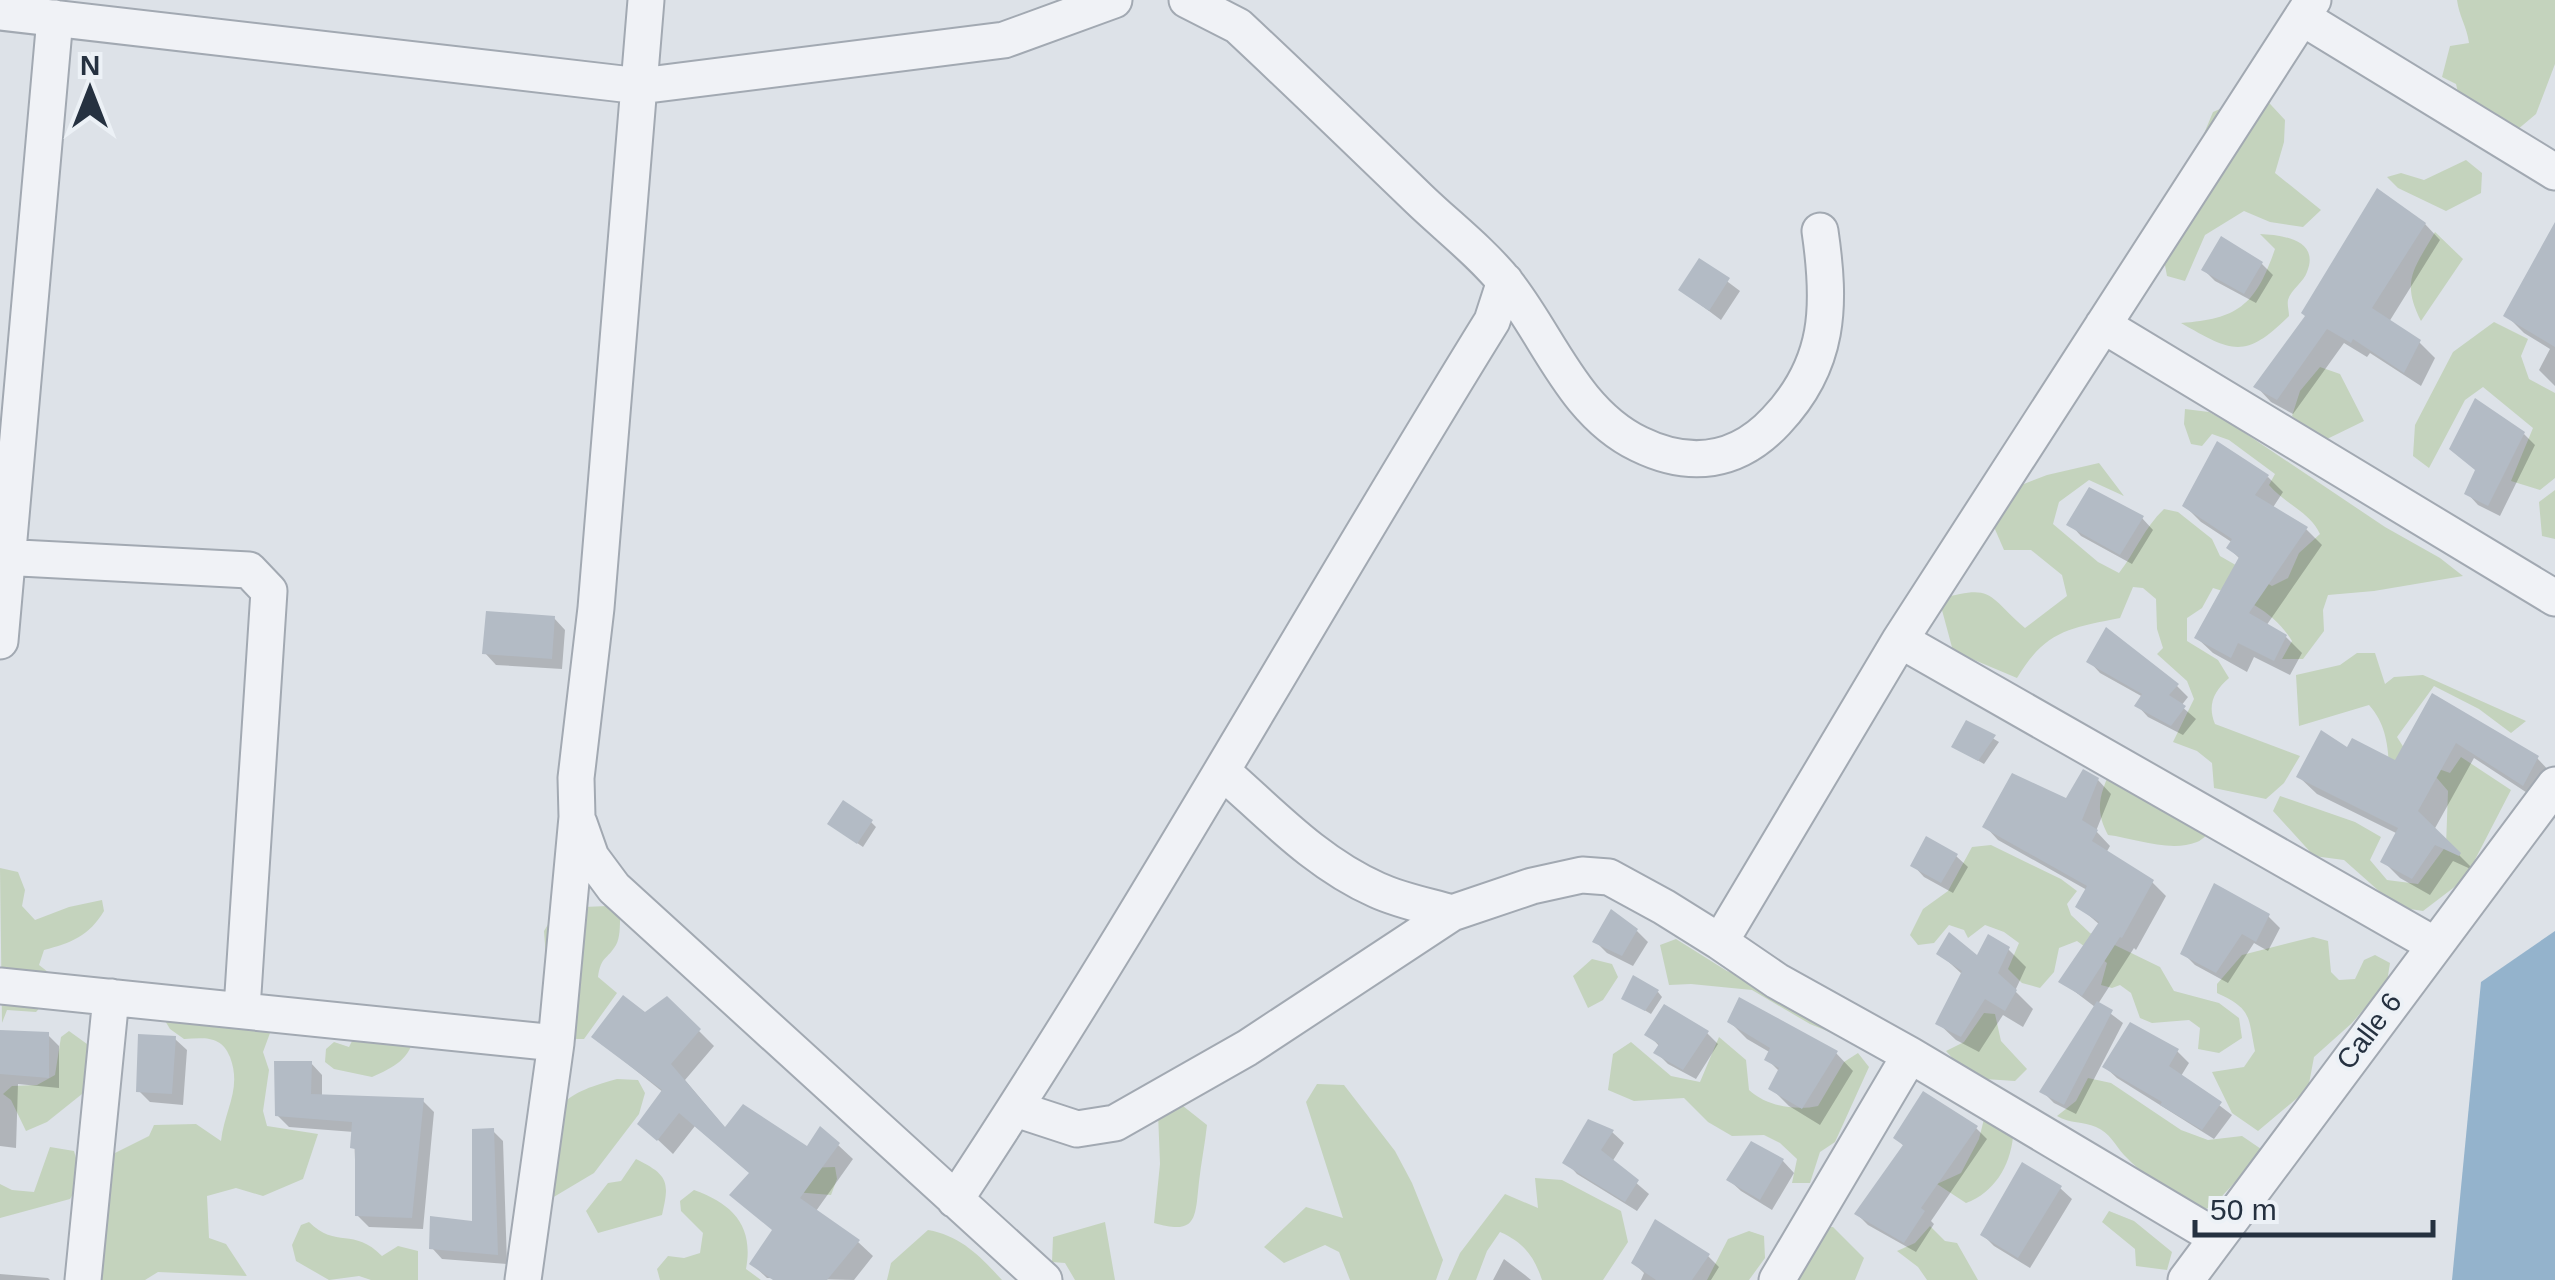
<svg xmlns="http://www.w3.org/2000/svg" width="2555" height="1280" font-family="Helvetica,sans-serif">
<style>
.green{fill:#c4d3bd}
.water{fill:#94b3cc}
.shadow{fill:#0003}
.building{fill:#b3bbc5}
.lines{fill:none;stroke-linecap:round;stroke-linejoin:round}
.minor-casing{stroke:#a2a9b2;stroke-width:39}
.minor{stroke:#f0f2f6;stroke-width:35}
.labels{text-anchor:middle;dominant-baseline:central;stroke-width:8;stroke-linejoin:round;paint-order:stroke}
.street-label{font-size:28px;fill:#253140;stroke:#ecf1f6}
</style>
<rect width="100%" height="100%" fill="#dde2e8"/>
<path class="green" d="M2457,0H2555V64L2536,114L2517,130L2461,105L2456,84L2442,77L2450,46L2469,43C2467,27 2459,16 2457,0Z
M2259,92L2285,120L2284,142L2275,173L2321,210L2303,227L2270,222L2244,211L2205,235L2185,281L2167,276L2160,239L2213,112Z
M2466,160L2482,173L2481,193L2446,211L2398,188L2387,177L2401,173L2424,180Z
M2435,232L2463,259L2421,321C2400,280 2415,268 2435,232Z
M2260,234C2283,235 2320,240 2307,272C2304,282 2291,289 2288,300C2287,305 2289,311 2289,316C2245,360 2232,352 2181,323C2239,319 2256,304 2275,249Z
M2494,322L2528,339L2521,356L2529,379L2555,393V478L2540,490L2511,481L2533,428L2483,387L2465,400L2429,468L2413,456L2415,425L2453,352Z
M2320,367L2340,374L2364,421L2325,440L2312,433L2292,416L2300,391Z
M2185,409L2209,412L2236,427L2385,527L2440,558L2463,576L2374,591L2328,595L2323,610L2324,631L2303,659H2282L2292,641C2275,613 2245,597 2213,588L2202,608L2187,618V641L2218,660L2229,678C2214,691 2207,705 2215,724L2300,756L2284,783L2266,799L2214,788L2212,763L2197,751L2173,742L2194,699L2187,681L2157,654L2163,648L2157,629L2156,599L2143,588L2133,587L2120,618C2069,628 2045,631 2017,678L1953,651L1939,599C1994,584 1986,594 2025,628L2067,596L2062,575L2031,550H2004L1991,520L2001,493L2047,475L2099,463L2124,496L2089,480L2059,502L2053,524L2098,562L2119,573C2136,551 2144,528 2164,509L2178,512L2212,539L2220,556L2272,586L2288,578L2299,553L2320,534C2310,512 2285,504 2269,485L2275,474L2229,440L2212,434L2202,446L2191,444L2184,424Z
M2555,490V539L2542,536L2539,502Z
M2357,653H2375L2385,684L2394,677L2423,675L2526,721L2511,733L2479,709L2434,686L2397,737L2411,759L2450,773L2461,757L2511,790L2465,879L2423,911L2397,907L2344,860L2314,856L2273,811L2280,796L2355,822L2381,837L2370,860L2387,880L2418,884L2446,846L2448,791L2436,777L2389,767C2388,743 2385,723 2369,705L2299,726L2296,675L2340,665Z
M2112,767L2215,826C2210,831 2203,840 2197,842C2170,853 2134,838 2108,835C2094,809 2100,794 2112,767Z
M1991,845L2061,879L2077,891L2067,904L2071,915L2090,933L2160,967L2174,991L2219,1003L2239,1018L2242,1038L2219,1053L2198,1049L2200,1028L2189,1020L2152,1023L2140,1018L2131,993L2120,985L2112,988L2101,985L2107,963L2077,941L2059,948L2054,972L2040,988L2022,983L2008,969L2019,943L2004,932L1985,925L1968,938L1964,930L1949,925L1934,943L1918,945L1910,935L1923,909L1948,891L1972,847Z
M0,868L18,872L25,890L22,906L35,920L69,907L102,900L104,911C89,936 71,943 44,950L39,965L48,972L45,1002L36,1012L7,1010L2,1023Z
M608,906L620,918C620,926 620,938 616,945C607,960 601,956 598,977L617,993L584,1039H570L548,984L544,931L558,908Z
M2313,937L2328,941L2331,972L2339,980L2355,979L2364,960L2375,955L2390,963L2387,982L2352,1023L2314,1057L2308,1089L2258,1131L2232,1113L2212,1072L2244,1067L2255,1051C2248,1016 2252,1009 2217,993V984L2242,955Z
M1676,939L1727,971L1840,1006L1842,1037L1810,1024L1752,990L1691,984L1669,985L1660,945Z
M1592,959L1612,964L1618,977L1603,1000L1588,1008L1573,976Z
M1984,1013L1995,1014L2001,1041L2027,1069L2015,1081L1970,1078L1946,1051L1964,1042Z
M164,1019H231L270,1033L263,1052L269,1070L263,1111L267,1126L318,1134L303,1179L263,1196L236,1188L207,1196L209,1238L226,1244L247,1276L158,1272L145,1280H77L109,1156L149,1136L154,1125L196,1124L221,1141C225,1108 242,1089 230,1057C221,1035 204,1038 184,1039L170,1029Z
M358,1029L414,1034C412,1058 393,1068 372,1077L334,1069L325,1062L326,1049L334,1042L349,1047Z
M69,1031L87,1044L91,1062L87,1090L47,1122L26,1131L11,1100L3,1094L12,1086L37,1085L55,1075L61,1037Z
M1719,1037L1746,1060L1749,1090C1766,1106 1795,1111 1818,1106L1844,1062L1858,1053L1869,1067L1835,1142L1820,1152L1810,1183H1792L1797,1159L1780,1143L1764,1135L1732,1136L1708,1122L1684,1098L1634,1101L1608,1090L1613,1054L1631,1042L1671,1076L1700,1082Z
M2088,1078L2111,1083L2181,1130L2208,1140L2242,1136L2264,1151L2211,1208L2194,1210C2170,1193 2144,1176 2124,1155C2115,1145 2110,1133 2096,1127C2083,1121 2070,1124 2057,1116L2076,1101Z
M617,1079L638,1080L645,1093L639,1114L594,1173L552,1198L529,1160C556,1107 557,1095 617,1079Z
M1317,1084L1344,1085L1395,1151L1412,1183L1443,1260L1436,1280H1350L1339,1252L1325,1245L1284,1263L1264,1247L1306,1207L1343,1218L1306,1102Z
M1183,1106L1207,1125C1205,1144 1201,1163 1199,1182C1195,1217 1198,1236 1154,1223L1160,1164L1158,1113Z
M1984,1119L2013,1137C2010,1166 1994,1193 1966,1203L1937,1184L1961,1173L1979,1139Z
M50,1147L74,1151L82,1179L70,1199L0,1218V1184L12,1190L34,1192Z
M636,1159C668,1175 670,1181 662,1215L598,1233L586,1211L608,1183L621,1181Z
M835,1167L837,1179L831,1195L794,1192L805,1168Z
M1535,1178L1562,1180L1621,1211L1628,1242L1603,1280H1542C1534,1256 1523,1242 1500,1232L1487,1251L1476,1280H1448L1460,1253L1505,1194L1538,1208Z
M694,1190C733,1204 754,1226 746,1269L761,1280H660L657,1269L668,1256L684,1258L700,1253L703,1233L681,1211L680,1201Z
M2109,1211L2134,1221L2172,1252L2167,1270L2136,1266L2135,1249L2102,1222Z
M309,1222C336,1249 354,1227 382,1256L398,1246L418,1251V1280H371L359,1276L329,1280L296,1261L292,1245L301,1225Z
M1105,1222L1115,1280H1075L1065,1263L1052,1262L1053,1237Z
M1930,1226L1945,1241L1957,1243L1978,1280H1927L1918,1267L1897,1251L1915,1243Z
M1809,1227H1833L1864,1258L1855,1280H1774Z
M928,1230C961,1236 980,1256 1002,1280H887L891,1263Z
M1749,1231L1764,1236L1765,1258L1749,1280H1707L1728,1239Z"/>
<path class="water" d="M2555,931V1280H2452L2481,982Z"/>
<path class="shadow" d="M2425,224L2440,240L2389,322L2419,342L2435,358L2421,386L2370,353L2367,357L2344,343L2293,414L2271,402L2256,386L2307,316Z
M2555,227V386L2539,370L2550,349L2524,333L2506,315Z
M1700,261L1740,291L1721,320L1681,290Z
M2262,264L2273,275L2256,303L2215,281L2204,270Z
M2524,434L2535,445L2500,516L2478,505L2467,493L2478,471Z
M2268,477L2283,492L2272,509L2306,529L2322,545L2266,626L2286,637L2302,653L2290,675L2254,657L2247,672L2213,653L2197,638L2240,559L2229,548L2233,543L2201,522L2185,506Z
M2142,518L2153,530L2132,564L2081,536L2070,524Z
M554,618L565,630L562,669L496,665L485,653Z
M2089,661L2177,686L2188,697L2181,706L2196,719L2183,735L2148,717L2137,705L2143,697L2100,673Z
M2433,696L2537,758L2554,776L2541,802L2474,758L2434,830L2475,871L2453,861L2430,895L2400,878L2383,861L2398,834L2317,794L2299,777L2348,751L2396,763Z
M1967,723L1999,742L1984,764L1954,747Z
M2098,780L2111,794L2096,831L2110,846L2106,853L2152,882L2166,896L2136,950L2134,948L2098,1004L2123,1023L2076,1114L2054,1103L2043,1092L2095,1007L2061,981L2100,925L2078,906L2087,890L1998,840L1985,826L2067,801Z
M871,822L876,827L863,847L835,828Z
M1956,856L1968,867L1953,893L1924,877L1913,865Z
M2268,916L2280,928L2268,951L2254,943L2228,983L2195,965L2183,953Z
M1637,931L1648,942L1633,966L1607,953L1596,942Z
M2008,949L2026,967L2015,991L2033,1009L2023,1027L2003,1015L1979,1052L1956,1040L1938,1023L1963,975L1939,953L1978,959Z
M1658,992L1662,997L1651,1014L1624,998Z
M667,999L714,1046L685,1080L726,1129L808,1150L838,1145L853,1159L816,1211L858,1242L873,1256L854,1280L767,1278L752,1264L774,1231L751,1174L695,1126L673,1154L656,1138L664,1093L594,1037L645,1015Z
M1730,1022L1836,1053L1853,1071L1820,1125L1789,1106L1771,1088L1780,1072L1767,1059L1771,1053L1747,1039Z
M0,1032L48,1035L59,1046V1088L18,1084L16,1148L0,1146Z
M1707,1033L1718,1044L1696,1079L1668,1064L1657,1053L1660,1047L1648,1034Z
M175,1039L187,1050L183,1105L150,1102L139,1091Z
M2177,1051L2189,1063L2181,1076L2232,1115L2214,1139L2117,1078L2105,1067Z
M311,1063L322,1075V1097L423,1101L434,1112L423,1229L369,1227L357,1215L354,1132L289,1127L277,1115Z
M1976,1128L1987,1139L1931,1221L1934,1224L1916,1252L1868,1225L1857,1214L1905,1147L1896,1138Z
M493,1131L503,1141L507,1264L442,1259L432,1248L475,1224Z
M1612,1132L1624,1143L1612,1162L1649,1194L1637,1211L1577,1174L1566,1162Z
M1752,1144L1783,1161L1794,1173L1772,1210L1741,1191L1729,1180Z
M2060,1188L2072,1199L2030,1268L1994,1246L1983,1235Z
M1708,1256L1719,1267L1711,1280H1641L1644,1273L1634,1263Z
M1504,1259L1525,1275L1531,1280H1493Z
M0,1274L48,1278L50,1280H0Z"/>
<path class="building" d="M2377,188L2426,223L2372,308L2421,340L2404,373L2353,339L2351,343L2327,329L2277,400L2253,387L2305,316L2301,313Z
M2555,222V347L2503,316Z
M2221,236L2263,262L2244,294L2201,270Z
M1699,258L1730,278L1709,311L1678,290Z
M2475,398L2525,432L2488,506L2464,494L2475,470L2449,449Z
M2217,441L2269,475L2255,495L2308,527L2249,613L2287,635L2274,661L2238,643L2231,658L2194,638L2239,557L2226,548L2232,539L2182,506Z
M2089,487L2144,516L2120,555L2066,525Z
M486,611L555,616L552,659L482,654Z
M2106,627L2179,684L2169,695L2186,706L2171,726L2134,706L2142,694L2086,662Z
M2432,693L2539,756L2523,786L2456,743L2418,811L2461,853L2459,856L2435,845L2412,879L2380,862L2398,828L2296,777L2321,730L2347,747L2352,738L2395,760Z
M1966,720L1996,735L1978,761L1951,747Z
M2083,769L2099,778L2082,820L2098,830L2092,841L2154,880L2122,938L2120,937L2082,996L2058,982L2099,922L2075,907L2087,886L1982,827L2012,773L2066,798Z
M843,800L873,820L857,844L827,824Z
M1926,836L1958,854L1941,883L1910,866Z
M2214,883L2270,914L2256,942L2242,934L2216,973L2180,954Z
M1611,909L1638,929L1622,956L1592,942Z
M1949,932L1977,955L1988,934L2010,947L1998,973L2017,990L2005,1011L1985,999L1961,1037L1935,1024L1962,971L1936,954Z
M1633,975L1659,990L1645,1011L1621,999Z
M623,995L645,1012L667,996L701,1029L671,1064L725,1127L743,1104L807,1146L820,1126L840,1143L800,1198L860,1240L827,1280H773L749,1264L772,1230L729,1195L749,1173L679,1113L657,1141L637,1124L662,1090L591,1037Z
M1739,997L1838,1051L1802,1109L1768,1089L1779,1068L1764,1060L1770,1048L1727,1022Z
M2097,1001L2113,1010L2064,1105L2039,1092Z
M1664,1004L1709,1031L1683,1070L1653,1053L1659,1044L1644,1035Z
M2130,1022L2179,1049L2169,1066L2222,1102L2202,1130L2160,1105L2162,1102L2102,1067Z
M0,1030L49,1032V1078L0,1074Z
M138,1034L176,1036L172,1094L136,1092Z
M274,1061H312L311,1094L424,1098L412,1218L355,1216V1149L350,1148L352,1122L275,1116Z
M1923,1091L1978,1126L1921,1208L1925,1211L1904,1243L1854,1214L1903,1145L1893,1138Z
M1588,1119L1614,1130L1601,1150L1639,1180L1625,1202L1562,1163Z
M494,1128L498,1255L429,1249L430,1216L472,1221V1129Z
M1751,1141L1784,1159L1760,1200L1726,1180Z
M2022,1162L2062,1186L2018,1258L1980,1235Z
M1655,1219L1710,1254L1692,1280H1656L1631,1263Z"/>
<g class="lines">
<g class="minor-casing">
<path id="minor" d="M1187,0L1238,26C1299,83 1359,141 1419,199C1447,226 1481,252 1506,283C1549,337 1573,412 1639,444C1690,469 1737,463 1776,421C1830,364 1831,306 1820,231
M0,12L640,86L1004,40L1114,0
M2303,18L2555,172
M2103,325L2555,598
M0,557L249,570L269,591L242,1009
M1900,640L2433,944
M0,641L55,18
M1223,772C1272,815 1316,863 1377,890C1401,901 1428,906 1452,913
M579,823L591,857L614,888L1044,1280
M0,986L556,1043
M1016,1109L1077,1129L1115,1123L1247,1048L1452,913L1532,886L1582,875L1609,877L1664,907L1720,942
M955,1200C1145,913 1311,613 1492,321L1505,281
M2216,1237L1910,1055L1777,981L1720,942L1900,640L2313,0
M83,1280L111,997
M523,1280L556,1043L577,817L576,778L596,608L646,0
M1777,1280L1910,1055
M2186,1280L2555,785"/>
</g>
<use href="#minor" class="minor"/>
</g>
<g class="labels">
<g class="street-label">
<text transform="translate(2369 1031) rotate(-53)">Calle 6</text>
</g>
</g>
<g transform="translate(90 90)" stroke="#ecf1f6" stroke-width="8" paint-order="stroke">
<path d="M0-8L18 38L0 25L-18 38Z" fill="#253140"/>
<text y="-15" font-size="28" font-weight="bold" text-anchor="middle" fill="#253140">N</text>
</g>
<path d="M2195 1220v15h238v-15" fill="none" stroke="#253140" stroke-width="5"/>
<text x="2210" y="1220" font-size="30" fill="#253140" stroke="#ecf1f6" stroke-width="8" paint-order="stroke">50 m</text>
</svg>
